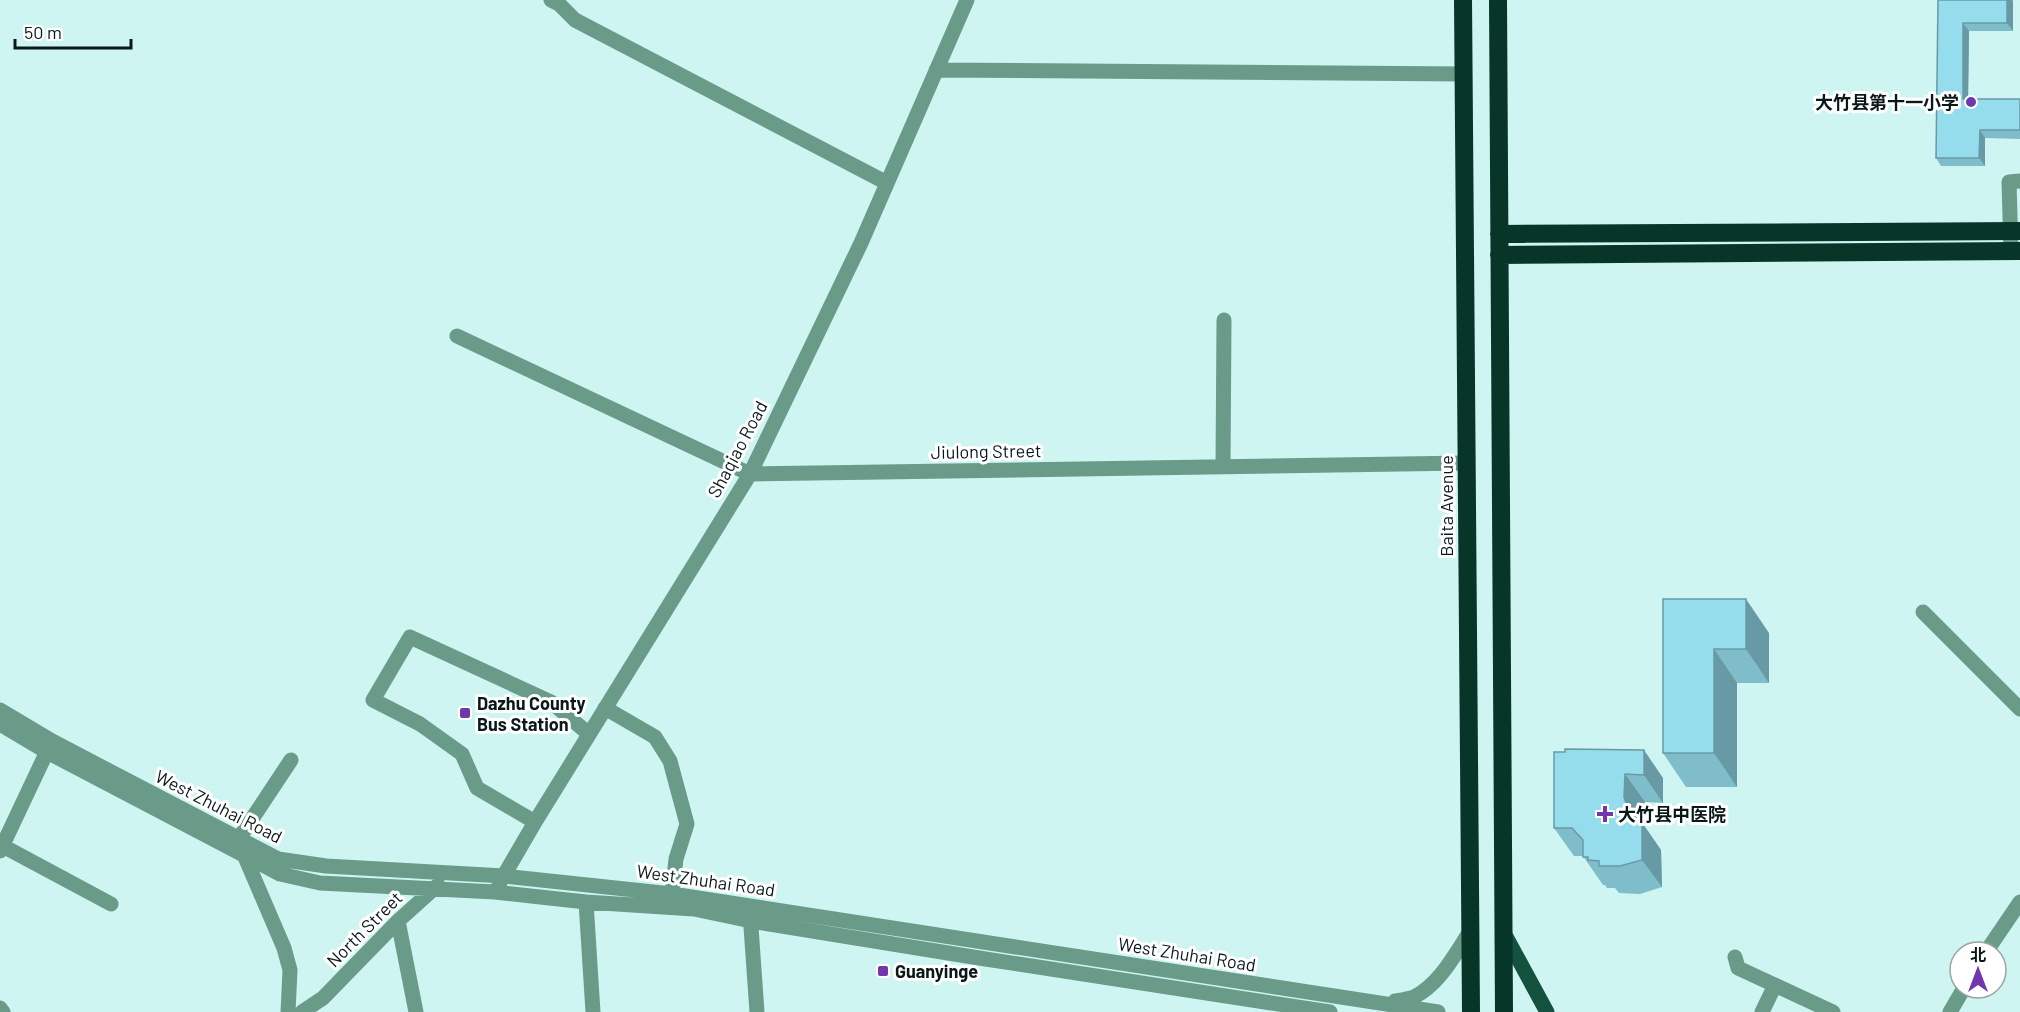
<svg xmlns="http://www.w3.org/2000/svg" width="2020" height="1012" font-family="Barlow,'Noto Sans SC',sans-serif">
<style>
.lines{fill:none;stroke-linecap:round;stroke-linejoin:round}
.minor{stroke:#6a9b89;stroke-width:15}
.major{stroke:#15513f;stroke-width:15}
.highway{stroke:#073528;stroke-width:18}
.wall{fill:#80bdcb}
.shaded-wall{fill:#689aa5}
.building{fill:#95dcec;stroke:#689aa5;stroke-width:1.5}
.poi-dot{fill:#7137ac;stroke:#fff;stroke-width:2}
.labels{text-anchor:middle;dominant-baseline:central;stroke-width:6;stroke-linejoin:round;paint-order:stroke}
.poi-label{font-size:18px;font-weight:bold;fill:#0a1818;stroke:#fff;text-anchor:start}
.street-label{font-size:18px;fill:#0a1818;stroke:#fff}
</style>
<rect width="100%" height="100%" fill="#cef5f2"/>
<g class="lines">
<path class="minor" d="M551,0L559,4L575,20L887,183
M936,70L1464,74
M2011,251L2009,182L2020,181
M457,336L750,474L1467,463
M1223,467L1224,320
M1923,612L2020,709
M605,708L655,737L670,761L687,824L676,859L672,894
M0,710L52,741L278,859L326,866L504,876L672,894L1438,1012
M0,724L47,752L280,874L320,883L495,892L586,902L694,909L751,921L979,958L1330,1012
M535,822L477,788L462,754L420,724L373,700L410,637L551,702L589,734
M238,840L291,760
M3,846L111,904
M0,851L51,743
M245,857L284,948L290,970L288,1012
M499,884L535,822L750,474L861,243L967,0
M586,902L593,1012
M750,913L757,1012
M398,921L416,1012
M1986,952L2020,902
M1735,957L1738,968L1833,1012
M1395,1001C1401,1000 1408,999 1414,997C1440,984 1455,954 1471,930
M0,1008L3,1012
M302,1012L323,998L398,921L438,885
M1762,1012L1775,985
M1950,1012L1964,988"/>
<path class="major" d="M1504,933L1547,1012"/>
<path class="highway" d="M1463,0L1471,1012
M1498,0L1504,1012
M1499,234L2020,231
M1499,255L2020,251"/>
</g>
<path class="wall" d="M1938,0H2012L2013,1V31H1969L1968,99H2020V139L1985,138V166H1941L1936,158Z
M1663,599L1769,633V683H1737V787H1686L1663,753Z
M1565,752L1663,778V803L1645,802L1643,824L1661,850L1662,887L1640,894L1619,893L1615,888H1607L1605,885H1603L1583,856H1574L1554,828Z"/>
<path class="shaded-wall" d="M2007,0H2012L2013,1V31L2007,23Z
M1963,23L1969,31L1968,107L1963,99Z
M1980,130L1985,138V166L1979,158Z
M1746,599L1769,633V683L1746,649Z
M1714,649L1737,683V787L1714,753Z
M1644,750L1663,778V803L1644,775Z
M1625,774L1645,802L1643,824L1661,850L1662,887L1642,860L1624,797Z"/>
<path class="building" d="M1938,0H2007V23H1963V99H2020V130H1980L1979,158H1936Z
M1663,599H1746V649H1714V753H1663Z
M1565,749L1644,750V775L1625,774L1624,797L1632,823H1642V860L1620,866H1599V861L1588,860V857H1583V840L1572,828H1554V752H1565Z"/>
<g class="poi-dot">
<circle cx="1971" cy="102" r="6"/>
<rect x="459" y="707" width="12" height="12" rx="3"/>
<path d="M1602 805h6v6h6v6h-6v6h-6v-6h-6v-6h6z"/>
<rect x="877" y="965" width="12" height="12" rx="3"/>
</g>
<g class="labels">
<g class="poi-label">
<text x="1959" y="102" text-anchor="end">大竹县第十一小学</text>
<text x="477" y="703">Dazhu County<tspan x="477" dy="21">Bus Station</tspan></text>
<text x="1618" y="814">大竹县中医院</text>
<text x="895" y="971">Guanyinge</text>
</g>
<g class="street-label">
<text transform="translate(737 449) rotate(-62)">Shaqiao Road</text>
<text transform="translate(986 451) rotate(-1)">Jiulong Street</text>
<text transform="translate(1446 506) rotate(-90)">Baita Avenue</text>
<text transform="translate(219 806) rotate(27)">West Zhuhai Road</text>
<text transform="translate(706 880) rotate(8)">West Zhuhai Road</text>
<text transform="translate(364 929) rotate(-45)">North Street</text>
<text transform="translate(1187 954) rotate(9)">West Zhuhai Road</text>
</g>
</g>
<g transform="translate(1978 970)"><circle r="28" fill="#ffffff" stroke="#9da3a3" stroke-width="1.5"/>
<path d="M0-4.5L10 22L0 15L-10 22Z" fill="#7137ac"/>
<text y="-9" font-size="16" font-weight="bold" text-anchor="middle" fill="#0a1818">北</text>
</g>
<path d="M15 39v9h116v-9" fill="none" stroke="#0a1818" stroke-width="3"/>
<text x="24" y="39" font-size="18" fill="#0a1818" stroke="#ffffff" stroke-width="4.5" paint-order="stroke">50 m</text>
</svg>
